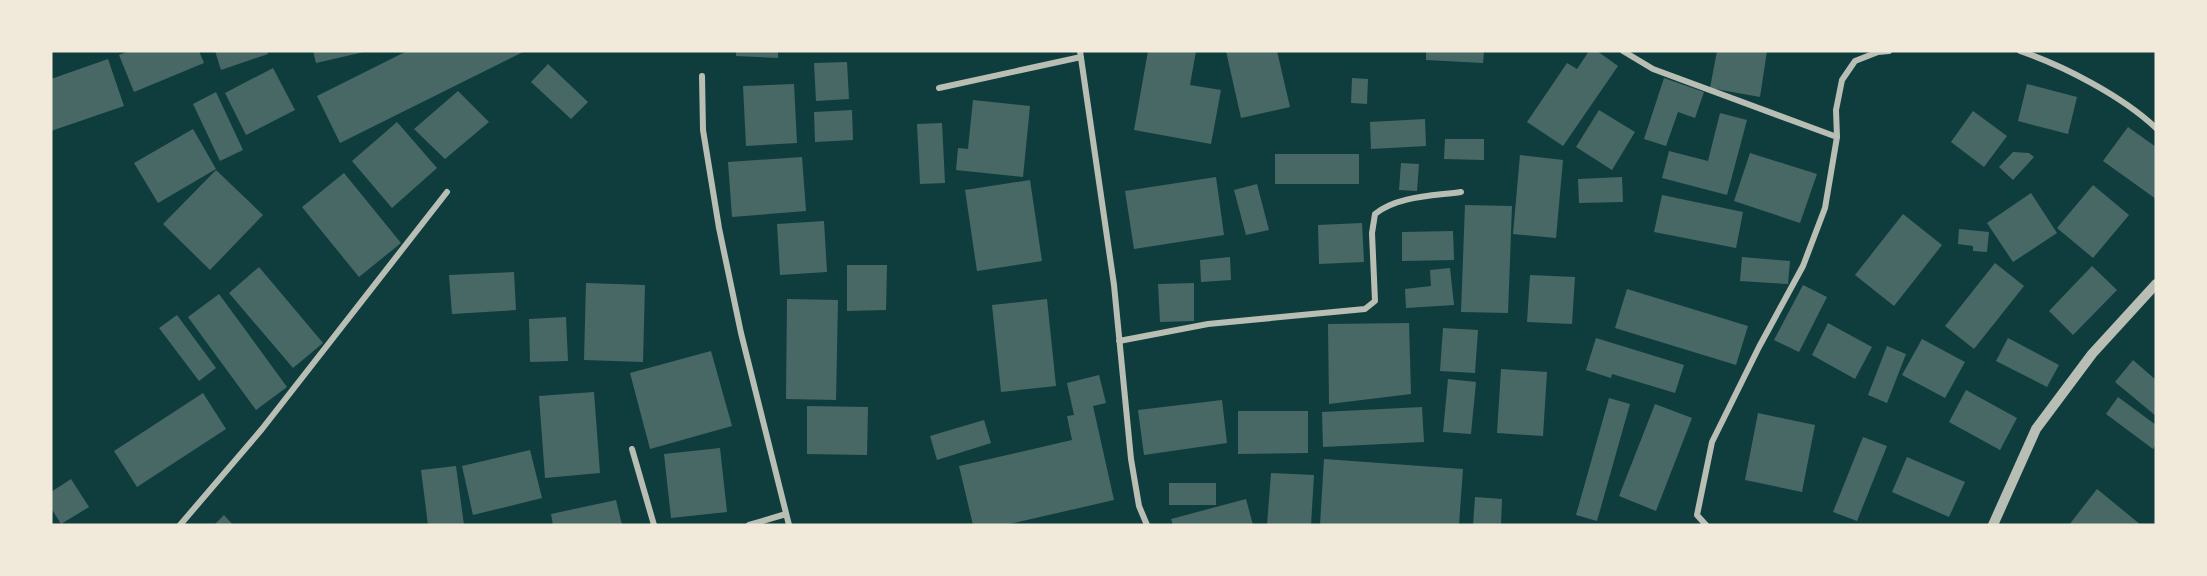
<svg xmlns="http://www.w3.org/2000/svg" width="2207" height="576" font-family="Montserrat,sans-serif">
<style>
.building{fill:#486865}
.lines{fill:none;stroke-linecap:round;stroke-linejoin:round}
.minor{stroke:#b8beb3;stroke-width:6}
.tertiary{stroke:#b8beb3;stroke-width:10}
</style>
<rect width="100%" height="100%" fill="#0f3d3e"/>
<path class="building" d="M129,51H199L204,63L134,92L119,55Z
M215,51H267L268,54L221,70Z
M313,51H364V52L316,63Z
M407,51H525L340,143L317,96Z
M736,51H778V58L736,56Z
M1148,51H1196L1190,85L1221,90L1211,144L1134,130Z
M1226,51H1277L1290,107L1241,118Z
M1426,51H1484L1483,63L1426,60Z
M1589,51H1597L1618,66L1563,146L1527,122L1567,63L1577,69Z
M1717,51H1767L1760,97L1710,88Z
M108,59L124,106L51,131V79Z
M847,62L849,99L816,101L814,63Z
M548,64L588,102L571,119L531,82Z
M273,68L295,110L246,135L225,93Z
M1352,78L1368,79L1367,104L1351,103Z
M1664,78L1704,92L1695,118L1678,112L1666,146L1644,139Z
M794,84L797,143L746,146L743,86Z
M2027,84L2077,97L2068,134L2018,121Z
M458,91L489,122L445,159L414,129Z
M216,92L243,150L220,161L193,104Z
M973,100L1030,106L1023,177L956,170L958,148L968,149Z
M852,110L853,140L815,142L814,112Z
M1599,110L1635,132L1612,170L1576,147Z
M1973,111L2007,136L1984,167L1951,142Z
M1720,113L1747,120L1727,195L1662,178L1669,151L1708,161Z
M1425,119L1426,146L1371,149L1370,122Z
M397,122L437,168L392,208L352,161Z
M942,123L945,183L920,184L917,124Z
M2128,127L2156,147V199L2103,161Z
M193,129L216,169L158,203L134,163Z
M1445,139H1484V160L1444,159Z
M2013,152L2029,153L2034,157L2013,180L1999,167Z
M1750,153L1817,174L1800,223L1734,201Z
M1275,154H1359V184H1275Z
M1520,155L1563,160L1556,238L1513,234Z
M802,157L806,211L732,217L728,162Z
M1401,163L1419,164L1417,191L1399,190Z
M216,170L263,215L210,270L163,224Z
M344,173L401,243L359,277L302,207Z
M1216,177L1224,235L1134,249L1125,191Z
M1622,177L1623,202L1579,203L1578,179Z
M1030,180L1042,261L977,271L965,190Z
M1257,184L1269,230L1246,235L1234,190Z
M2093,185L2129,215L2093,258L2057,228Z
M2031,193L2057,233L2013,262L1987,223Z
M1662,195L1743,212L1736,248L1654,232Z
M1465,205L1512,206L1508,313L1461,312Z
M1903,214L1942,245L1894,306L1855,275Z
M824,221L827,272L780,275L777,224Z
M1362,223L1364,262L1319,264L1318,225Z
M1959,229L1989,232L1987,252L1973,251V246L1958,244Z
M1453,231L1454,260L1402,261V232Z
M1230,257L1231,280L1201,282L1200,260Z
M1742,257L1790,261L1788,284L1740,281Z
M1995,263L2024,286L1974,349L1945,326Z
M847,265H887L886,310L847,311Z
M2092,266L2117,290L2073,335L2049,311Z
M259,267L323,343L293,368L229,293Z
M1450,268L1454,305L1406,308L1405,289L1431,286L1430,270Z
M514,272L516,310L452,314L449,275Z
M1530,275L1575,277L1572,324L1527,322Z
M586,283L645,285L643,362L584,360Z
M1194,283V321L1160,322L1158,284Z
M1803,285L1827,297L1799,352L1774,340Z
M1627,289L1748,326L1736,365L1615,328Z
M219,294L287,387L256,410L188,317Z
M787,299L838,300L836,400L786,399Z
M1047,299L1056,386L1001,392L992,305Z
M177,315L216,368L199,381L159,328Z
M566,317L568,361L530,362L529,319Z
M1409,323L1411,394L1329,404L1328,324Z
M1828,323L1872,347L1855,379L1812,355Z
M1443,328L1478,330L1475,373L1440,371Z
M1596,338L1684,365L1675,393L1612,374L1611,378L1586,370Z
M2008,338L2059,365L2047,387L1996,361Z
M1922,339L1965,362L1945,398L1902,375Z
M1887,346L1906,354L1887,403L1868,395Z
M711,351L732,426L650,449L630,373Z
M2133,360L2156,380V416L2115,382Z
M1501,369L1547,372L1543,436L1497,433Z
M1099,375L1106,403L1093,406L1114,500L1005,525H973L959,466L1072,440L1067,416L1074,415L1067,383Z
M1448,379L1476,382L1471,434L1443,432Z
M1966,390L2017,418L2000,450L1949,422Z
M594,392L600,473L545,478L539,396Z
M203,393L226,429L137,487L114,451Z
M2118,397L2156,425V444L2153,449L2106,414Z
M1609,398L1630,404L1597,521L1576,515Z
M1222,400L1227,443L1144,455L1138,410Z
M1655,404L1692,418L1656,511L1619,496Z
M807,406L868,407L867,455L807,454Z
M1422,407L1424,442L1323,447L1322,412Z
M1238,411H1308V453L1238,454Z
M1758,413L1815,425L1802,492L1745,480Z
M984,420L991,443L937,460L930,436Z
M1863,437L1887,446L1857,521L1833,512Z
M720,448L727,512L671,518L664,454Z
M530,450L542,498L473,515L462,466Z
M1907,457L1965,482L1949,517L1892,492Z
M1324,459L1463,469L1459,525H1320Z
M456,466L464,525H428L421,470Z
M1271,473L1314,475L1311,525H1267Z
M71,479L89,507L61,524L51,508V492Z
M1169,483H1216V505H1169Z
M2097,489L2141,525H2069Z
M1475,497L1502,499L1501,525H1473Z
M1246,499L1253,525H1173L1171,519Z
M616,500L622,525H553L551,514Z
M224,515L233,525H214Z"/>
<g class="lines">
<path class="minor" d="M1080,51L1114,285L1131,459L1139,506L1147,525
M1623,51L1653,69L1837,137
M2020,51C2064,66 2122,96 2156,128
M702,76L703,130L719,228L741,333L789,525
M939,88L1081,57
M1119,341L1208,324L1365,309L1375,301L1372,233L1375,214C1397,196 1433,196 1461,192
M632,449L654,525
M180,525L262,429L447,192
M749,525L786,514
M1706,525L1697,515L1712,442L1759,347L1803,266L1825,208L1837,137L1836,110L1842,80L1855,61L1878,52L1889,51"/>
<path class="tertiary" d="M1993,525L2036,429L2092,354L2156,284"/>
</g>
<rect width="2207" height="576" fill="none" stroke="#f1e9da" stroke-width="105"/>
</svg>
